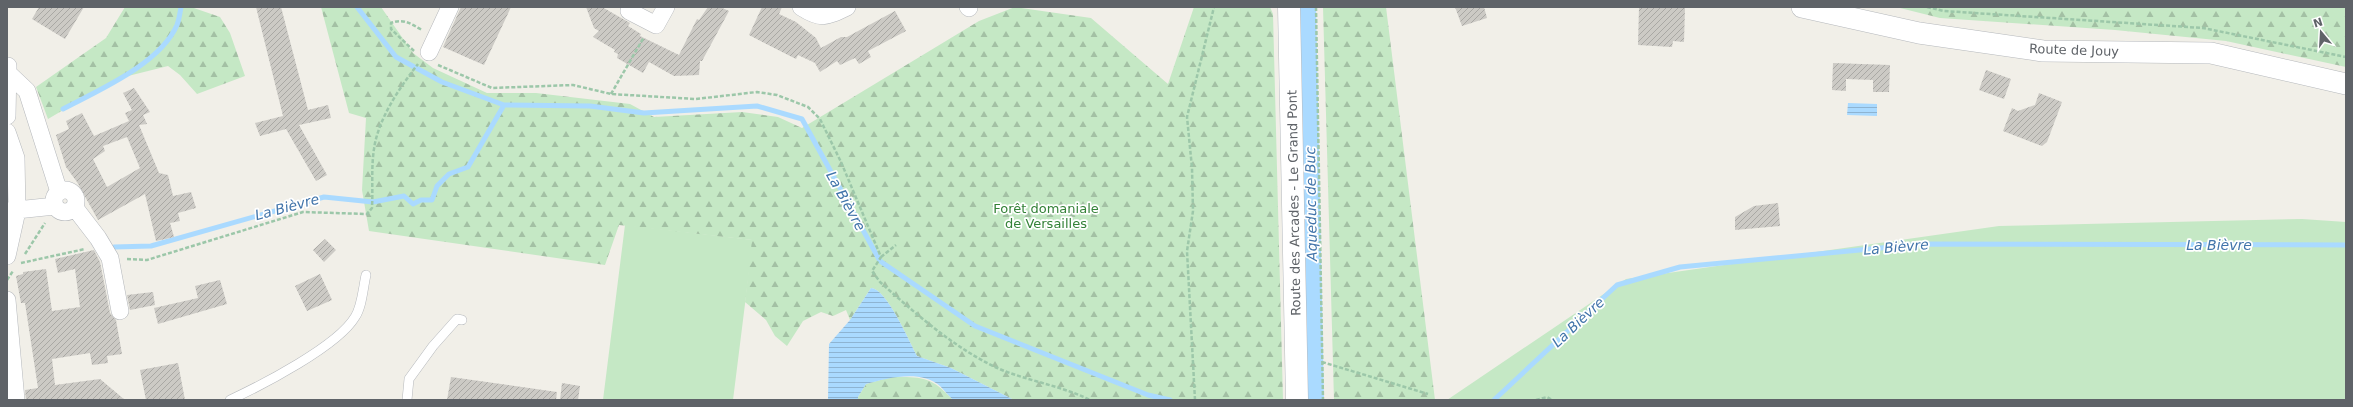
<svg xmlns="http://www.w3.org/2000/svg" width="2353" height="407" font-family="'DejaVu Sans',sans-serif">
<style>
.green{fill:#c5e8c5}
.forest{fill:url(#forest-firs)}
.water{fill:url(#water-rules)}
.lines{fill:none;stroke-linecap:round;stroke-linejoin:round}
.stream{stroke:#aadaff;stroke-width:5}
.canal{stroke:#aadaff;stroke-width:18}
.building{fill:url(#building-hatch);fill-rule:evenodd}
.service-casing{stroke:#b5b8bc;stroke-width:10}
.minor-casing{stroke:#b5b8bc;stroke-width:18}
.tertiary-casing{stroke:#b5b8bc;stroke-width:22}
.secondary-casing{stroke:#b6babf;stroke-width:23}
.path{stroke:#9cc7a9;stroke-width:2.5;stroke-dasharray:4 2;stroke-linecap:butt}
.service{stroke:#fff;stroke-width:9}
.minor{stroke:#fff;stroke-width:17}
.tertiary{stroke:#fff;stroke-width:21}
.secondary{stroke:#fff;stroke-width:22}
.labels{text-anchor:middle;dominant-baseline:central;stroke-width:3.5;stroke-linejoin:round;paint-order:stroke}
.street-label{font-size:13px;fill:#5f6368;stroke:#fff}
.park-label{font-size:13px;fill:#348238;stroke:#fff}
.water-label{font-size:14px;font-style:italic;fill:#4174aa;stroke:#fff}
</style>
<defs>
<pattern id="forest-firs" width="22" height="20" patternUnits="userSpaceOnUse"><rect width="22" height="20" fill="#c5e8c5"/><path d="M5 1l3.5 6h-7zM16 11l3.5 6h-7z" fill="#a3c0a4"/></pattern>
<pattern id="water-rules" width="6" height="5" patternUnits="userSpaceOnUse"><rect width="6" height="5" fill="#aadaff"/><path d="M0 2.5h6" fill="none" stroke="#8eb4d2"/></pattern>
<pattern id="building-hatch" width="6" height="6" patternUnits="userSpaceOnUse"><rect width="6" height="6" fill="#cccac5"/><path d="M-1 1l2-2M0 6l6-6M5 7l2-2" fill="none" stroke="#a9a8a4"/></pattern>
</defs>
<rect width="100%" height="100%" fill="#f1efe8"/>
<path class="green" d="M2302,219L2346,222V400H1447L1626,279L1999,226Z
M625,225L753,240L733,400H603Z"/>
<path class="forest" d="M125,7H191L220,17L230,33L245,76L197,94L180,75L168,66L116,79L48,119L36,87L106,38Z
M321,7H381L413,53L433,68L487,93H536L630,104L654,117L742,112L778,117L802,128L979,21L1015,7L1091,18L1168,84L1194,7H1270L1273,14L1283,400H1014L951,368L917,356C909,341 887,289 871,288L850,320L846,310L833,316L821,312L803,321L787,346L775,336L766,320L745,302L752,240L619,225L605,265L369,231L362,190L366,118L349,113Z
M1323,7H1386L1435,400H1334Z
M1896,7H2346V67L2226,41L2115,30L1940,18Z
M891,377C922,377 931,376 953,400H858V397L866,384Z"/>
<path class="water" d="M1848,103L1877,104V116L1847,115Z
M871,288C887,289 909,341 917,356L951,368L1014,400H953C948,395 944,390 940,386C921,369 887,378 866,384L858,397V400H828L829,344L850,320Z"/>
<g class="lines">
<path class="stream" d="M357,7L396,57L442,82L504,105
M63,109C99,90 160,64 177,25C179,20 180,13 181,7
M114,247L151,246L324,197L373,202L404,196L413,204L421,200H432L437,186L449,174L468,167L504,105L590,106L644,113L757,106L802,119L880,261L975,326L1148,395L1170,400
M1494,400L1617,285L1680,267L1923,244L2346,245"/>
<path class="canal" d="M1307,7L1315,400"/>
</g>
<path class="building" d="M39,7H84L65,39L32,19Z
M256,7H281L308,110L328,105L331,118L299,125L327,175L316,181L286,129L260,136L255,123L283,116Z
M461,7H511L484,65L443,47Z
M586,7H602L630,23L628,26L641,34L640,36L679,55L697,19L699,20L708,7H720L729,11L702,61H700L699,75L674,76L649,62L643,73L617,58L618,54L614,52L615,50L593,37L599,31L594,28Z
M762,7H782L779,14L796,22L816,38L821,48L841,37H847L895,11L906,31L868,51L871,57L859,64L855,58L840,65L837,61L820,72L815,63L798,55L796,59L749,35Z
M1455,7H1484L1487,18L1462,26Z
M1639,7L1685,8L1684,42L1673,41L1672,47L1638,45Z
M1833,63L1890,65L1889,92H1873V80L1846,79V91L1832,90Z
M1986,70L2011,79L2004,99L1979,90Z
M134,88L150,112L143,115L147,124L139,125L159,173L168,175L173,196L191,192L196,208L178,213L180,221L170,223L174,237L156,241L145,194L98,220L77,182L66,167L56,135L69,129L66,121L82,113L94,136L129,121L125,113L132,110L123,93ZM127,137L140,168L107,187L93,159L105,151L103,146Z
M2039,93L2062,102L2047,142L2042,146L2003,131L2012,108L2018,111L2035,105Z
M1778,203L1780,226L1735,230V217L1754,206Z
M325,239L336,250L324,262L313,250Z
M94,250L100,262L110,313L116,320L122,354L107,356L108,363L92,365L90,353L52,359L55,385L100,379L125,400H26L25,390L38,388L25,303H21L16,276L23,274V272L46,269L52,311L80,307L75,269L58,273L55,259Z
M320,274L332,300L307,311L295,286Z
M220,280L227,304L158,324L154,308L198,298L195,286Z
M153,292L155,305L130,310L127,295Z
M178,363L185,400H146L140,370Z
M451,377L557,392L556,400H447Z
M562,383L580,386L578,400H560Z"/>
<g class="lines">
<g class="service-casing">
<path id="service" d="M230,400C262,385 338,346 355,317C362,307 363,288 366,275
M407,400L409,379L433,346L457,319L462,320"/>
</g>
<g class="minor-casing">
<path id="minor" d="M801,7C821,20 826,17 847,7
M968,7L969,8
M629,11L656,25L666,7
M429,52L450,7
M9,74L27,91L59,192
M7,116L8,66
M7,132L16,158L17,211L7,256
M54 201a11 11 0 1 1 22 0a11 11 0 1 1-22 0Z
M75,208L98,238L110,258L120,311
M7,211L55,206
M7,300L16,400"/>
</g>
<g class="tertiary-casing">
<path id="tertiary" d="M1802,7L1919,33L2043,51L2211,53L2346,84"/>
</g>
<g class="secondary-casing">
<path id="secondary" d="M1289,7L1297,400"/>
</g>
<path class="path" d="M1316,7L1323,400
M1927,7L1944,11L2203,28L2346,57
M414,51L391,29V23C404,18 411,24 422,30
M438,65L492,88L573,85L611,94L696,99L757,92L777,95L808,107L820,119L841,162L881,257L872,271L880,282C916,314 952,346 995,367C1026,381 1060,385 1090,400
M611,94L644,37
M25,254L45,223
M881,257L896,245
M127,259L147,260L303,212L367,214L372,208C373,188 371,168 374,149C378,119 400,87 418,64
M21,263L85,249
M7,280L13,271
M1322,362L1428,394
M1195,400L1187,251L1193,211L1192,168L1187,117L1214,7
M1536,400L1547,397L1552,400"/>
<use href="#service" class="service"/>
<use href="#minor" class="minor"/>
<use href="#tertiary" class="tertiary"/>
<use href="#secondary" class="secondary"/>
</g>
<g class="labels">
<g class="street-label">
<text transform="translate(2074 50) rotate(2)">Route de Jouy</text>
<text transform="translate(1294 203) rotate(-91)">Route des Arcades - Le Grand Pont</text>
</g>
<g class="park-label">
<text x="1046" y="208">Forêt domaniale<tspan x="1046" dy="15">de Versailles</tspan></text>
</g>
<g class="water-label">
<text transform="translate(846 201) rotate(61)">La Bièvre</text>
<text transform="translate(1311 204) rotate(-91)">Aqueduc de Buc</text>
<text transform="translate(287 207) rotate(-15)">La Bièvre</text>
<text x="2219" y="245">La Bièvre</text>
<text transform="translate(1896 247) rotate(-5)">La Bièvre</text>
<text transform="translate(1578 322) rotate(-43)">La Bièvre</text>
</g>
</g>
<rect width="2353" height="407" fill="none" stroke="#5f6368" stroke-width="16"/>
<g transform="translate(2321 32) rotate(342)" stroke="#ffffff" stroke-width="3" paint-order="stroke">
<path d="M0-3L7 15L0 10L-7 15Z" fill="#5f6368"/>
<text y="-6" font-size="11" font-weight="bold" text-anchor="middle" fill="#5f6368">N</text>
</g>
</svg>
